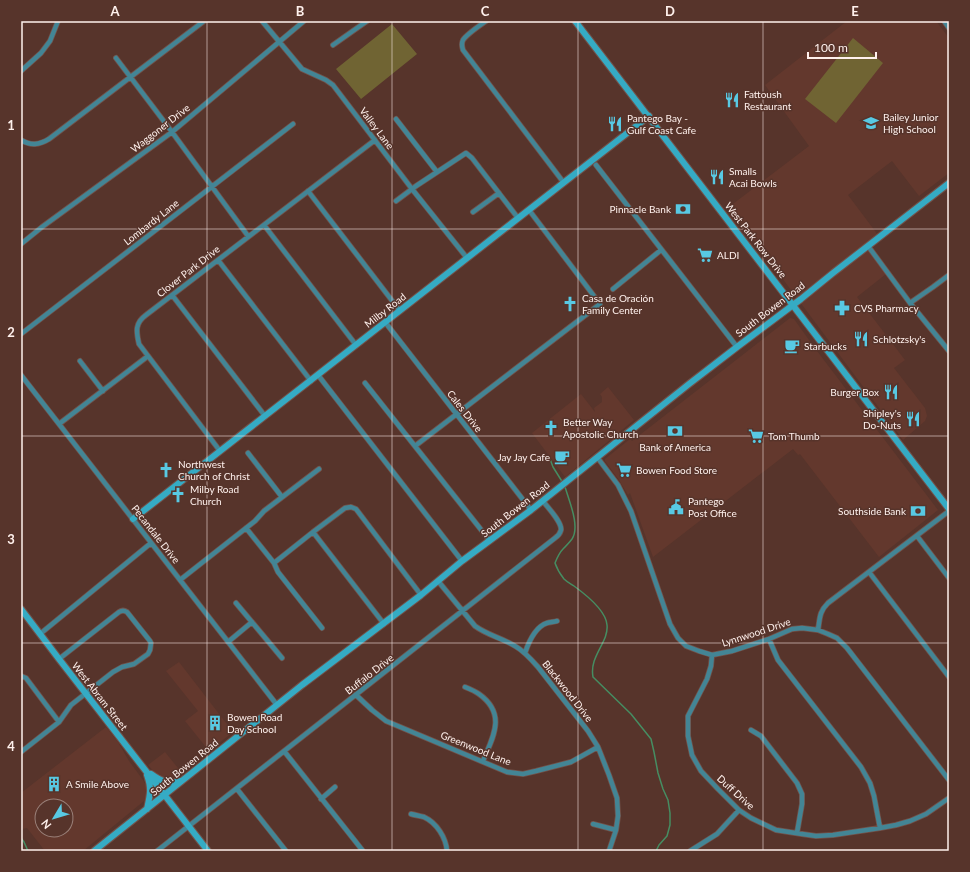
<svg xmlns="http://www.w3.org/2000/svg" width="970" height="872" font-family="Lato,sans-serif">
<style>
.built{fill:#63382d;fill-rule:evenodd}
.green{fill:#706433}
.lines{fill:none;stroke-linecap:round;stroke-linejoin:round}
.stream{stroke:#468d62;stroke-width:1.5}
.street-casing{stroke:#72524a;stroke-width:6}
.secondary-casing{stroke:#72524a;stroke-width:8}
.street{stroke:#438595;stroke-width:4.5}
.secondary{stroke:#35abc4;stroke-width:6}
.grid{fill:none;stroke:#fff1ed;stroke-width:1;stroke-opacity:0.55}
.labels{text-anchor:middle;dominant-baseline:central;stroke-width:3;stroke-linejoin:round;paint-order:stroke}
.poi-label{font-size:10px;fill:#fff1ed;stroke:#57342b;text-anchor:start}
.street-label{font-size:10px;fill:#fff1ed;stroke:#57342b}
.neatline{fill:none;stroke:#fff1ed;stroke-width:1.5}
.grid-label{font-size:13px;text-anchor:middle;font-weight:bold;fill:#fff1ed}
</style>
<rect width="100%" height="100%" fill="#57342b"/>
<path class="built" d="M847,21H936L949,38V173L919,196L892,161L848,195L878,235L864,245L886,274L857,297L905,360L894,368L925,408L927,416L925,421L903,440L729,207L809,146L765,85Z
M790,318L794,319L814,347L938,510L879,557L800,454L798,455L793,449L653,557L630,493L628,495L619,480L605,461V459L630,439L632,441Z
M608,387L634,420L565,477L532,433L581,394L595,412L594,408L602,402V397L600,394Z
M179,662L233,732L209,751L185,721L198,711L166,671Z
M106,727L118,742L129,761L143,780L147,787L148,792L146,798L144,801L83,851H45L27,828L22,829L21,793ZM42,806H66V830H42Z
M165,752L182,773L172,779H163L157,775L148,765Z"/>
<path class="green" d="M392,24L417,54L361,99L336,69Z
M853,38L883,63L836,123L805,99Z"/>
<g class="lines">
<path class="stream" d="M550,459L553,467L563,483
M565,487L566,490C570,503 580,527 572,539C569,543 566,546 563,549C559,553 557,558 555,563C557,569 560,574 564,579C567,582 571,584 574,586C585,594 606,611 607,625C609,642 589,656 593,677L631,714L651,739L654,752L658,773L663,789L668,800L670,813V825L667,836L659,845L656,851
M21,838L24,842L28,851"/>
<g class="street-casing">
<path id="street" d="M262,21L302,69L326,80L333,85L412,189L467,258
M486,21C479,26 467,34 463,40C461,44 462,46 463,50L564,183
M944,21L949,28
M333,45L367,21
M116,58L172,132L248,236
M21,71L41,53L50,41L58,21
M396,119L437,172
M21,140C31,146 39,145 49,139L95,104L204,21
M596,165L737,347
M308,191L400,311
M396,201L416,186L466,153L472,158L518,218
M473,212L499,193
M264,225L356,345
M21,244L42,227L172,132L304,21
M868,246L910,303L949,351
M218,260L311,381
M613,289L661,250
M172,295L265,416
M910,303L933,287L949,275
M385,322L531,510
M21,334L293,124
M80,361L103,391
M21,375L277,705
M318,375L462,561
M365,383L490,541
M59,424L148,356
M415,446L600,304L529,210
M220,451L139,344C136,331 135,323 146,315L375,140
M248,453L282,497
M597,457L618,485L631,511L670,624L678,638L686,646L699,651L712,655L732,651L769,639L792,629L802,628L818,630L828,634L837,638L847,648L949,780
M246,528L274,563L278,572L322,628
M313,532L384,624
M917,536L949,578
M274,563L313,532L345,508L351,507L356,509L421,595
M869,572L949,677
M180,580L255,521L264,511L319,469
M438,581L475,626C487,635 502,638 515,646C524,651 531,659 538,667L588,731L598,747L609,775L617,798L618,816L616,830L609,851
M236,603L282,658
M818,630C820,618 819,612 828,603L949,511
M40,634L151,543
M769,639L778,660L861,767L870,783L874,796L880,828
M228,642L252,622
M525,653C529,641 535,627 547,623C550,622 554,622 557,621
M712,655L711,666L707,679L688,716V736L692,755L701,771L718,789L739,810L751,818L776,830L802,834L816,836L833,835L880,828L896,825L910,821L926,814L949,798
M21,676L26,678L59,722
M465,687C470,689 475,691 479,694C507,714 493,737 483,761
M356,695L372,710L386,721L507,772L523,774L536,771L571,762L598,747
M751,730L761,736L797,783L802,794V804L797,833
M284,751L363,851
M21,752L59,722L71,705L113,672L122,667L134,664L148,654L150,650L151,643L150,641L127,612C124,610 122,610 119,612L59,659
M237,789L286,851
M321,799L335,787
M411,814C415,815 420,816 424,817C437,823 446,838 447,851
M593,824L616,830
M157,851L555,538C558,536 560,534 561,530C562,522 548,508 543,501
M690,851L717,834L739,810"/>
</g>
<g class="secondary-casing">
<path id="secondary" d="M575,21L949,509
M133,519L649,116
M21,609L59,659L208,851
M151,774C162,782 167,784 181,781
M147,809C150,795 152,789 147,775
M94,851L302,685L421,595L462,561L531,510L689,384L737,347L801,299L833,273L949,183"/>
</g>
<use href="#street" class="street"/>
<use href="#secondary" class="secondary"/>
</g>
<path class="grid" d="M207,21V851M392,21V851M578,21V851M763,21V851M21,229H949M21,436H949M21,643H949"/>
<defs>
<g id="restaurant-bare" transform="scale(1.2)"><path d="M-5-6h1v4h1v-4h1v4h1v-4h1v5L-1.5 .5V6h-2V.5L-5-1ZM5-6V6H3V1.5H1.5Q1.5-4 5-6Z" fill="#58c9e3" stroke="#57342b" stroke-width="2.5" paint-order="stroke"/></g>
<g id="school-bare" transform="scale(1.2)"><path d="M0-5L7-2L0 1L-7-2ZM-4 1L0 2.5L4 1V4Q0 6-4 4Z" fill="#58c9e3" stroke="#57342b" stroke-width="2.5" paint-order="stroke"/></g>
<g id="bank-bare" transform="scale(1.2)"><path d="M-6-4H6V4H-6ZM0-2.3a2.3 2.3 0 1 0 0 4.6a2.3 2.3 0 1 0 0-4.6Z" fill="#58c9e3" stroke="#57342b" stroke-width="2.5" paint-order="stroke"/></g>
<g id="supermarket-bare" transform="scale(1.2)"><path d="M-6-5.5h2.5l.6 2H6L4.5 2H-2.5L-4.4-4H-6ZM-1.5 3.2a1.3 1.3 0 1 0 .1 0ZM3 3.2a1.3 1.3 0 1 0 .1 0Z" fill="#58c9e3" stroke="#57342b" stroke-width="2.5" paint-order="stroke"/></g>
<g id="church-bare" transform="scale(1.2)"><path d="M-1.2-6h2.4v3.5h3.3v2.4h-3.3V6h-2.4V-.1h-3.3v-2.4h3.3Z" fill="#58c9e3" stroke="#57342b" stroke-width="2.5" paint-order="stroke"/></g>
<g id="pharmacy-bare" transform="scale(1.2)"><path d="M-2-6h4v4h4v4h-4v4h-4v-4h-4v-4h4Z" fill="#58c9e3" stroke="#57342b" stroke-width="2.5" paint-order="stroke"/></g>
<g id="cafe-bare" transform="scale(1.2)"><path d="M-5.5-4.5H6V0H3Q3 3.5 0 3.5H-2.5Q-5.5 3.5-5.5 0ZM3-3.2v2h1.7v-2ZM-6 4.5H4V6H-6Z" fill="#58c9e3" stroke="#57342b" stroke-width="2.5" paint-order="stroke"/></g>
<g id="civic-bare" transform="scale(1.2)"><path d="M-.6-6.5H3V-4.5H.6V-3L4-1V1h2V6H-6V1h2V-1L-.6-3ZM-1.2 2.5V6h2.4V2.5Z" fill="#58c9e3" stroke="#57342b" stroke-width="2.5" paint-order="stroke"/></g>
<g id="building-bare" transform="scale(1.2)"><path d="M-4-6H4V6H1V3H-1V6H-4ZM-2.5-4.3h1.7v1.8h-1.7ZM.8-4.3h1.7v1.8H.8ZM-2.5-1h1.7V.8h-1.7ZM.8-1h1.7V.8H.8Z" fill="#58c9e3" stroke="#57342b" stroke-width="2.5" paint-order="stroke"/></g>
</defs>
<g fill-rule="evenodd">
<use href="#restaurant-bare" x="732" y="100"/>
<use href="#school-bare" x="871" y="123"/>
<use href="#restaurant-bare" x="615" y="124"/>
<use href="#restaurant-bare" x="717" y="177"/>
<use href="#bank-bare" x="683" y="209"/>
<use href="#supermarket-bare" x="705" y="255"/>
<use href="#church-bare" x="570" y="304"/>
<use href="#pharmacy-bare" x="842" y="308"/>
<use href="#restaurant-bare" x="861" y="339"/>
<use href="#cafe-bare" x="792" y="346"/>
<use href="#restaurant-bare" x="891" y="392"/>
<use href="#restaurant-bare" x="913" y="419"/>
<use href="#church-bare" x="551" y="428"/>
<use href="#bank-bare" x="675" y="431"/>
<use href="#supermarket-bare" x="756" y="436"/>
<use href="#cafe-bare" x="562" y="457"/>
<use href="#church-bare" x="166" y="470"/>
<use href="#supermarket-bare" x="624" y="470"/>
<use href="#church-bare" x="178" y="495"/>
<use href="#civic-bare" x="676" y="507"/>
<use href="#bank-bare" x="918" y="511"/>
<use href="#building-bare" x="215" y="723"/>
<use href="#building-bare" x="54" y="784"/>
</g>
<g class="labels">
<g class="poi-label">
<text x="744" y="94">Fattoush<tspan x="744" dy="12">Restaurant</tspan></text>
<text x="883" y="117">Bailey Junior<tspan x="883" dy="12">High School</tspan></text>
<text x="627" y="118">Pantego Bay -<tspan x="627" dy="12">Gulf Coast Cafe</tspan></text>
<text x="729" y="171">Smalls<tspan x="729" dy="12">Acai Bowls</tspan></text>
<text x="671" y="209" text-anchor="end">Pinnacle Bank</text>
<text x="717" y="255">ALDI</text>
<text x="582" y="298">Casa de Oración<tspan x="582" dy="12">Family Center</tspan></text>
<text x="854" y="308">CVS Pharmacy</text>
<text x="873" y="339">Schlotzsky's</text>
<text x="804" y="346">Starbucks</text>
<text x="879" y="392" text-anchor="end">Burger Box</text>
<text x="901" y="413" text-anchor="end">Shipley's<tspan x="901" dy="12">Do-Nuts</tspan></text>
<text x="563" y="422">Better Way<tspan x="563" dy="12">Apostolic Church</tspan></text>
<text x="768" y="436">Tom Thumb</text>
<text x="675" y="447" text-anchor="middle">Bank of America</text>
<text x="550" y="457" text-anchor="end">Jay Jay Cafe</text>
<text x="178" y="464">Northwest<tspan x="178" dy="12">Church of Christ</tspan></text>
<text x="636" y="470">Bowen Food Store</text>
<text x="190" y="489">Milby Road<tspan x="190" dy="12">Church</tspan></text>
<text x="688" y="501">Pantego<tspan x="688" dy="12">Post Office</tspan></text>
<text x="906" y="511" text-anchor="end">Southside Bank</text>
<text x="227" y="717">Bowen Road<tspan x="227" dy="12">Day School</tspan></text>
<text x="66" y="784">A Smile Above</text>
</g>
<g class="street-label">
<text transform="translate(160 128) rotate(-38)">Waggoner Drive</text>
<text transform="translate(377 128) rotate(53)">Valley Lane</text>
<text transform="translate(151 222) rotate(-38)">Lombardy Lane</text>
<text transform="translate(756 240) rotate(52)">West Park Row Drive</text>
<text transform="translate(188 271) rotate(-38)">Clover Park Drive</text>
<text transform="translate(770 309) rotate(-37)">South Bowen Road</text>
<text transform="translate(385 310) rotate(-38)">Milby Road</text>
<text transform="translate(465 411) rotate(52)">Cales Drive</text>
<text transform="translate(515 509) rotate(-38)">South Bowen Road</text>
<text transform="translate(156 534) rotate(52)">Pecandale Drive</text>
<text transform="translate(756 632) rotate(-18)">Lynnwood Drive</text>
<text transform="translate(369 674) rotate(-38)">Buffalo Drive</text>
<text transform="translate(568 691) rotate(52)">Blackwood Drive</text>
<text transform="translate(100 696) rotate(52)">West Abram Street</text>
<text transform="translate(476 748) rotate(22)">Greenwood Lane</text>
<text transform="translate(184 767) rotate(-39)">South Bowen Road</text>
<text transform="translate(736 792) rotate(42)">Duff Drive</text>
</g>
</g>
<rect width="970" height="872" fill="none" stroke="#57342b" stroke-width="44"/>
<g transform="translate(54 818) rotate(232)"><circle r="19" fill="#57342b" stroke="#9a8079"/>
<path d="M0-3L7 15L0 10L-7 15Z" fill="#58c9e3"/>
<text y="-6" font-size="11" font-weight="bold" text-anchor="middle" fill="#fff1ed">N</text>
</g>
<path d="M808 52v6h68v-6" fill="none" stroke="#fff1ed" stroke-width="2"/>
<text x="814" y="52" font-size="12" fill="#fff1ed" stroke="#57342b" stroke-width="3" paint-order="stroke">100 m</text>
<rect x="22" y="22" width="926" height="828" class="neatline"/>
<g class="grid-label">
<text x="115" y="16">A</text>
<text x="300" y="16">B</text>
<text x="485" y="16">C</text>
<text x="670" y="16">D</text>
<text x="855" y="16">E</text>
<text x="11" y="130">1</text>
<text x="11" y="337">2</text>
<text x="11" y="544">3</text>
<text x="11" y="751">4</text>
</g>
</svg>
